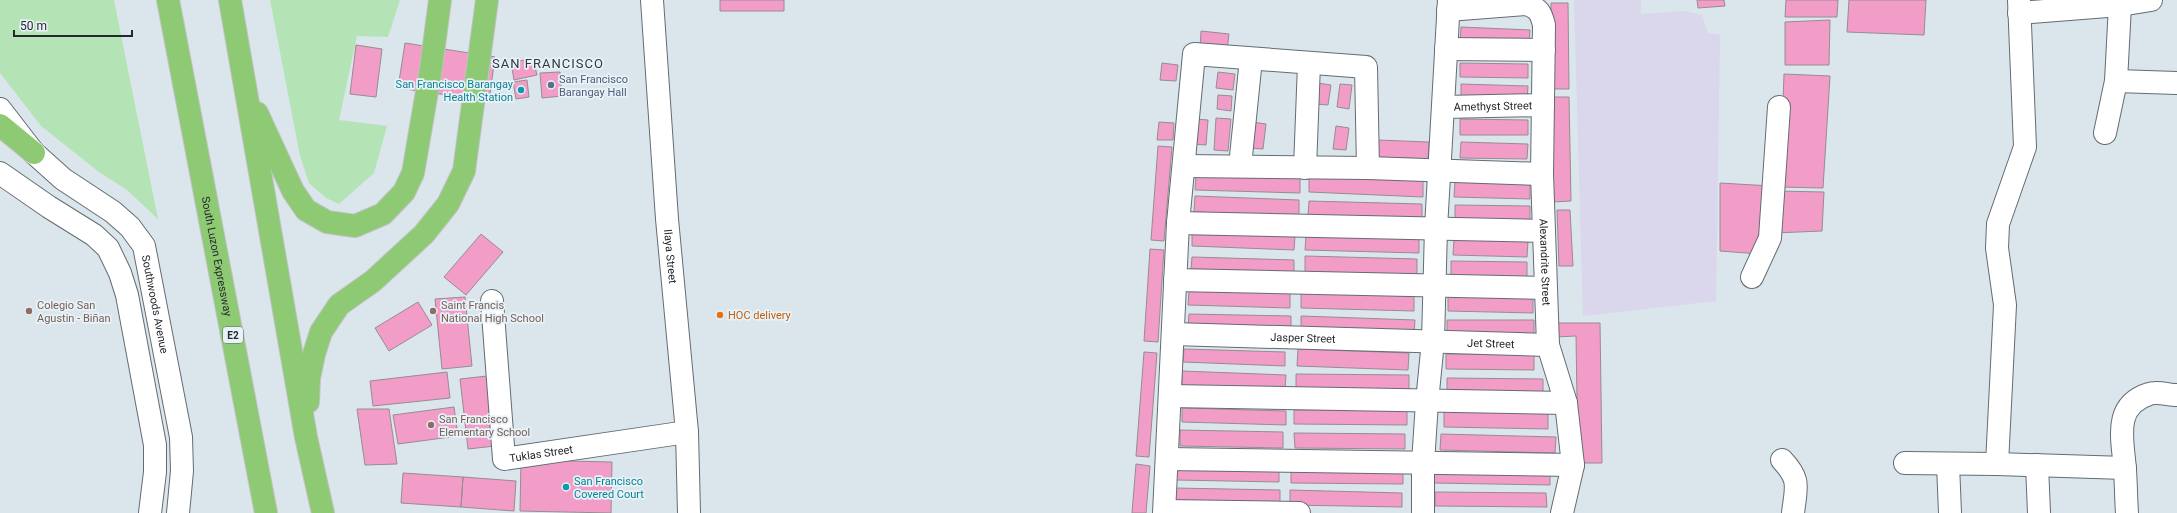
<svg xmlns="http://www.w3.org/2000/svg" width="2177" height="513" font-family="Roboto,sans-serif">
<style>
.industrial{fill:#dad6ec}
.green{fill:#b4e4b6}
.building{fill:#f19dc8;stroke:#978c91}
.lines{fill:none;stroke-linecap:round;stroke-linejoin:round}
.minor-casing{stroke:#646c73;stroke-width:24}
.highway-casing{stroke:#c2c3c4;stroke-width:24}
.minor{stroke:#fff;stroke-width:22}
.highway{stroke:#8eca73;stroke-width:22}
.service-dot{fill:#5c6f8a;stroke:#e8f2f9;stroke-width:1.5}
.culture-dot{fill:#0f9aa8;stroke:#e8f2f9;stroke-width:1.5}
.education-dot{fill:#8d6e63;stroke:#e8f2f9;stroke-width:1.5}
.food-dot{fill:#e8710a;stroke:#e8f2f9;stroke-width:1.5}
.labels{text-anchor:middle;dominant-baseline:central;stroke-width:3.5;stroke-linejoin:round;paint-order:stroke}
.shield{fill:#e8f2f9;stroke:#606569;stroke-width:1}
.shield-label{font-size:10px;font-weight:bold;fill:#25282b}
.service-label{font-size:11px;fill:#4e5e75;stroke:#e8f2f9;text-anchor:start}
.culture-label{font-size:11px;fill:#0d838f;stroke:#e8f2f9;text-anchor:end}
.street-label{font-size:11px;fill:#25282b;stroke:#e8f2f9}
.education-label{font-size:11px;fill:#785e54;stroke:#e8f2f9;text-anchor:start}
.food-label{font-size:11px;fill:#c56008;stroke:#e8f2f9;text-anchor:start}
.quarter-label{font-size:13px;letter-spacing:1px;fill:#32393f;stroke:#e8f2f9}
</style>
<rect width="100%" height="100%" fill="#dbe5ec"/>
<path class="industrial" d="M1574,0H1641V14L1683,11L1702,15L1708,33L1720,35L1716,301L1583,316Z"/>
<path class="green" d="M0,0H114L158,219L127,190L99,172L41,126L0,73Z
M270,0H400L388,37L357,36L339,120L387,126L374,173L339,204L326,198L309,183L300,156Z"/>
<path class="building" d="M720,0H784V11H720Z
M1697,0H1724L1725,6L1698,8Z
M1786,0H1838L1837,17H1785Z
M1849,0H1926L1924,35L1847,32Z
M1551,3H1568L1569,89H1552Z
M1830,20L1829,65H1785V22Z
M1461,27L1530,30L1529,46L1460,43Z
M1201,31L1229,34L1227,51L1200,49Z
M405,43L495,57L489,101L398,88Z
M356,45L382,49L376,97L350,94Z
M533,58L537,75L514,80L511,63Z
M1162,63L1178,65L1176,81L1160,80Z
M1460,63L1528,64V78L1460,77Z
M560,72L562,96L542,98L540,73Z
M1218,72L1235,74L1233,90L1216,88Z
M1784,74L1830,76L1823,188L1780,187Z
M527,80L529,97L516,99L513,82Z
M1318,83L1331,85L1328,105L1315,104Z
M1340,84L1352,85L1349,109L1337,107Z
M1461,84L1528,86L1527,101L1461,99Z
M1218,95L1232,96L1231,111L1217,109Z
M1552,97H1569L1571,201L1553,202Z
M1216,118L1231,119L1228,151L1214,150Z
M1195,119L1208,120L1206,145L1194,144Z
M1460,119L1528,120V135H1460Z
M1159,122L1174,123L1173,140H1157Z
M1252,122L1266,124L1263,149L1249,148Z
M1336,126L1349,128L1346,150L1333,149Z
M1377,140L1429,142L1428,159L1377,157Z
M1461,142L1528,144L1527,159L1460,158Z
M1158,146L1172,147L1164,241L1151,240Z
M1196,174L1300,176V193L1195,190Z
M1309,176L1423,181V197L1309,192Z
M1455,181L1530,182V199L1454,197Z
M1720,183L1771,186L1760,254L1720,251Z
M1779,191L1824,192L1822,231L1775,233Z
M1195,196L1299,200V216L1194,212Z
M1309,201L1422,204V218L1308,215Z
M1455,205L1530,206V222L1455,220Z
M1557,210H1570L1573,266H1559Z
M1192,231L1295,236L1294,250L1192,246Z
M481,234L503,252L466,295L444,277Z
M1306,236L1419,239V253L1305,250Z
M1454,239L1528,241L1527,257L1453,255Z
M1150,249L1164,250L1158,342L1144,341Z
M1305,256L1417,259V279L1305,276Z
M1192,257L1294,260V272L1191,269Z
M1451,261L1527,262V277L1451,276Z
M1189,291L1290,293V308L1188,305Z
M1301,293L1414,296V311L1301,308Z
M1448,295L1533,297V313L1448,311Z
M465,297L472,366L442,369L435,299Z
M418,302L432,325L389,351L375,328Z
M1189,314L1291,316V329L1188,327Z
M1301,316L1415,320L1414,334L1301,330Z
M1447,320H1534V335L1447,336Z
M1554,323H1600L1602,463H1578L1576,336L1555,337Z
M1184,349L1285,352V366L1183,362Z
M1298,349L1409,353L1408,370L1297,366Z
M1144,352L1157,353L1149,457L1136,456Z
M1446,354H1534V370L1446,369Z
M1182,371L1286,375L1285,390L1182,386Z
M447,372L450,398L373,406L370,381Z
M1296,374L1409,375V390L1296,389Z
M487,376L495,446L468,449L460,379Z
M1447,378L1543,379V393L1447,392Z
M454,407L458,436L398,444L393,415Z
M1182,408L1286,411V425L1182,422Z
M357,409H389L397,464L365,465Z
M1294,410H1407V425L1294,424Z
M1444,410L1548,412V429L1444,427Z
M1180,430L1283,432V448L1180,446Z
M1294,433L1405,434V449L1295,448Z
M1441,434L1556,437L1555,453L1440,450Z
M521,460L612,462L611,513L520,511Z
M1136,464L1150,466L1146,513H1132Z
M1176,465L1279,467V482L1176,480Z
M1291,468L1403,470V484L1291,483Z
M1433,469L1550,471V485L1433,483Z
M403,473L463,477L461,507L401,503Z
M463,477L516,481L514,511L461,507Z
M1174,488L1280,490V505L1174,502Z
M1290,490L1402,493V507L1290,505Z
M1435,492L1546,493L1547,507L1435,506Z"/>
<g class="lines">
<g class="minor-casing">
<g id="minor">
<path id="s1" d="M652,0L667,219L687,432L689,513"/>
<path id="s2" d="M1448,10L1527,4C1539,9 1541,13 1544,25L1542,174L1548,345L1566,403L1573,465L1562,513"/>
<path d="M2019,13L2120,5L2151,0"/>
<path d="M1446,49L1544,50"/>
<path d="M2116,81L2177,83"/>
<path id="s3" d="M1443,107L1543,105"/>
<path id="s4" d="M0,109L34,153L63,179L113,212L130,227L144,246L181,437L182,471L178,513"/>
<path d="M2105,133L2116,81L2120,5"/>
<path d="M1185,166L1368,168L1542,174"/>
<path d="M1240,166L1251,59"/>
<path d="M1305,168L1309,64"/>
<path d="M0,173L49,207L94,235L108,248L120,273L127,295L155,445V472L150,513"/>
<path d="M1178,223L1544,231"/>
<path d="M1752,277L1770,238L1779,107"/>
<path d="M1175,280L1545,288"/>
<path id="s5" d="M492,301L504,459L687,432"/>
<path id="s6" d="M1173,334L1548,345"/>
<path d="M1170,396L1566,403"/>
<path d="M1167,459L1573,465"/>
<path d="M1782,460C1801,480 1796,487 1793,513"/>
<path d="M1905,463L1997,464L2125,468"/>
<path d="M1948,464L1950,513"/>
<path d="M1997,464L2005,305L1997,248L1998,224L2025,147L2019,0"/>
<path d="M2037,465L2039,513"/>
<path d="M1165,511L1299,513"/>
<path d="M1164,513L1178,223L1194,54L1366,67L1368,168"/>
<path d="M1423,513V463L1427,402L1433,341L1436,228L1449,0"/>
<path d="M2127,513C2126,499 2126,484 2125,470C2123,440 2112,406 2149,394C2157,391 2169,395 2177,395"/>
</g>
</g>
<g class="highway-casing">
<g id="highway">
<path id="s7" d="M168,0L266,513"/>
<path d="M230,0L306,437L323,513"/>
<path d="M257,113L293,191L306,210L327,222L355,226L383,214L404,192L413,173L431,68L440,0"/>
<path d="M0,125L34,153"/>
<path d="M308,402L309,378L314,354L321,332L339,305L373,281L424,234L448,204L464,171L487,0"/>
</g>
</g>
<use href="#minor" class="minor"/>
<use href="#highway" class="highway"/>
</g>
<circle class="service-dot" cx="551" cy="85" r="4"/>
<g class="culture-dot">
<circle cx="521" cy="90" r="4"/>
<circle cx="566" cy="487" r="4"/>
</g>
<g class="education-dot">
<circle cx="29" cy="311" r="4"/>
<circle cx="433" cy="311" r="4"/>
<circle cx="431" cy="425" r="4"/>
</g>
<circle class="food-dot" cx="720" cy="315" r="4"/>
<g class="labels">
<rect class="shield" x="223" y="327" width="20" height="16" rx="3"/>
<g class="shield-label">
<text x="233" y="335">E2</text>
</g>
<g class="service-label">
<text x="559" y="79">San Francisco<tspan x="559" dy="13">Barangay Hall</tspan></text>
</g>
<g class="culture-label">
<text x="513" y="84">San Francisco Barangay<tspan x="513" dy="13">Health Station</tspan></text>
<text x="574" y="481" text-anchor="start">San Francisco<tspan x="574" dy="13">Covered Court</tspan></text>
</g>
<g class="street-label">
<text stroke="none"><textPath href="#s3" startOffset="50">Amethyst Street</textPath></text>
<text stroke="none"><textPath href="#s7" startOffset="261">South Luzon Expressway</textPath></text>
<text stroke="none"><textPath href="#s1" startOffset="257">Ilaya Street</textPath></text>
<text stroke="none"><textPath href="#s2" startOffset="345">Alexandrite Street</textPath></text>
<text stroke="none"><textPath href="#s4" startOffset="260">Southwoods Avenue</textPath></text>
<text stroke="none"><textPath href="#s6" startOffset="130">Jasper Street</textPath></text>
<text stroke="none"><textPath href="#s6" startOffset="318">Jet Street</textPath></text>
<text stroke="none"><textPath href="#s5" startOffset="196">Tuklas Street</textPath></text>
</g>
<g class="education-label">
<text x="37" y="305">Colegio San<tspan x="37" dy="13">Agustin - Biñan</tspan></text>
<text x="441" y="305">Saint Francis<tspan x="441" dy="13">National High School</tspan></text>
<text x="439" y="419">San Francisco<tspan x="439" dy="13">Elementary School</tspan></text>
</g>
<g class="food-label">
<text x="728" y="315">HOC delivery</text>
</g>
<g class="quarter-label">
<text x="548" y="63">SAN FRANCISCO</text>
</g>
</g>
<path d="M14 30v6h118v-6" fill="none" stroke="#25282b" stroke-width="2"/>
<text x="20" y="30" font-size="12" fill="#25282b" stroke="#e8f2f9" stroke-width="3" paint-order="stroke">50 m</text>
</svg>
